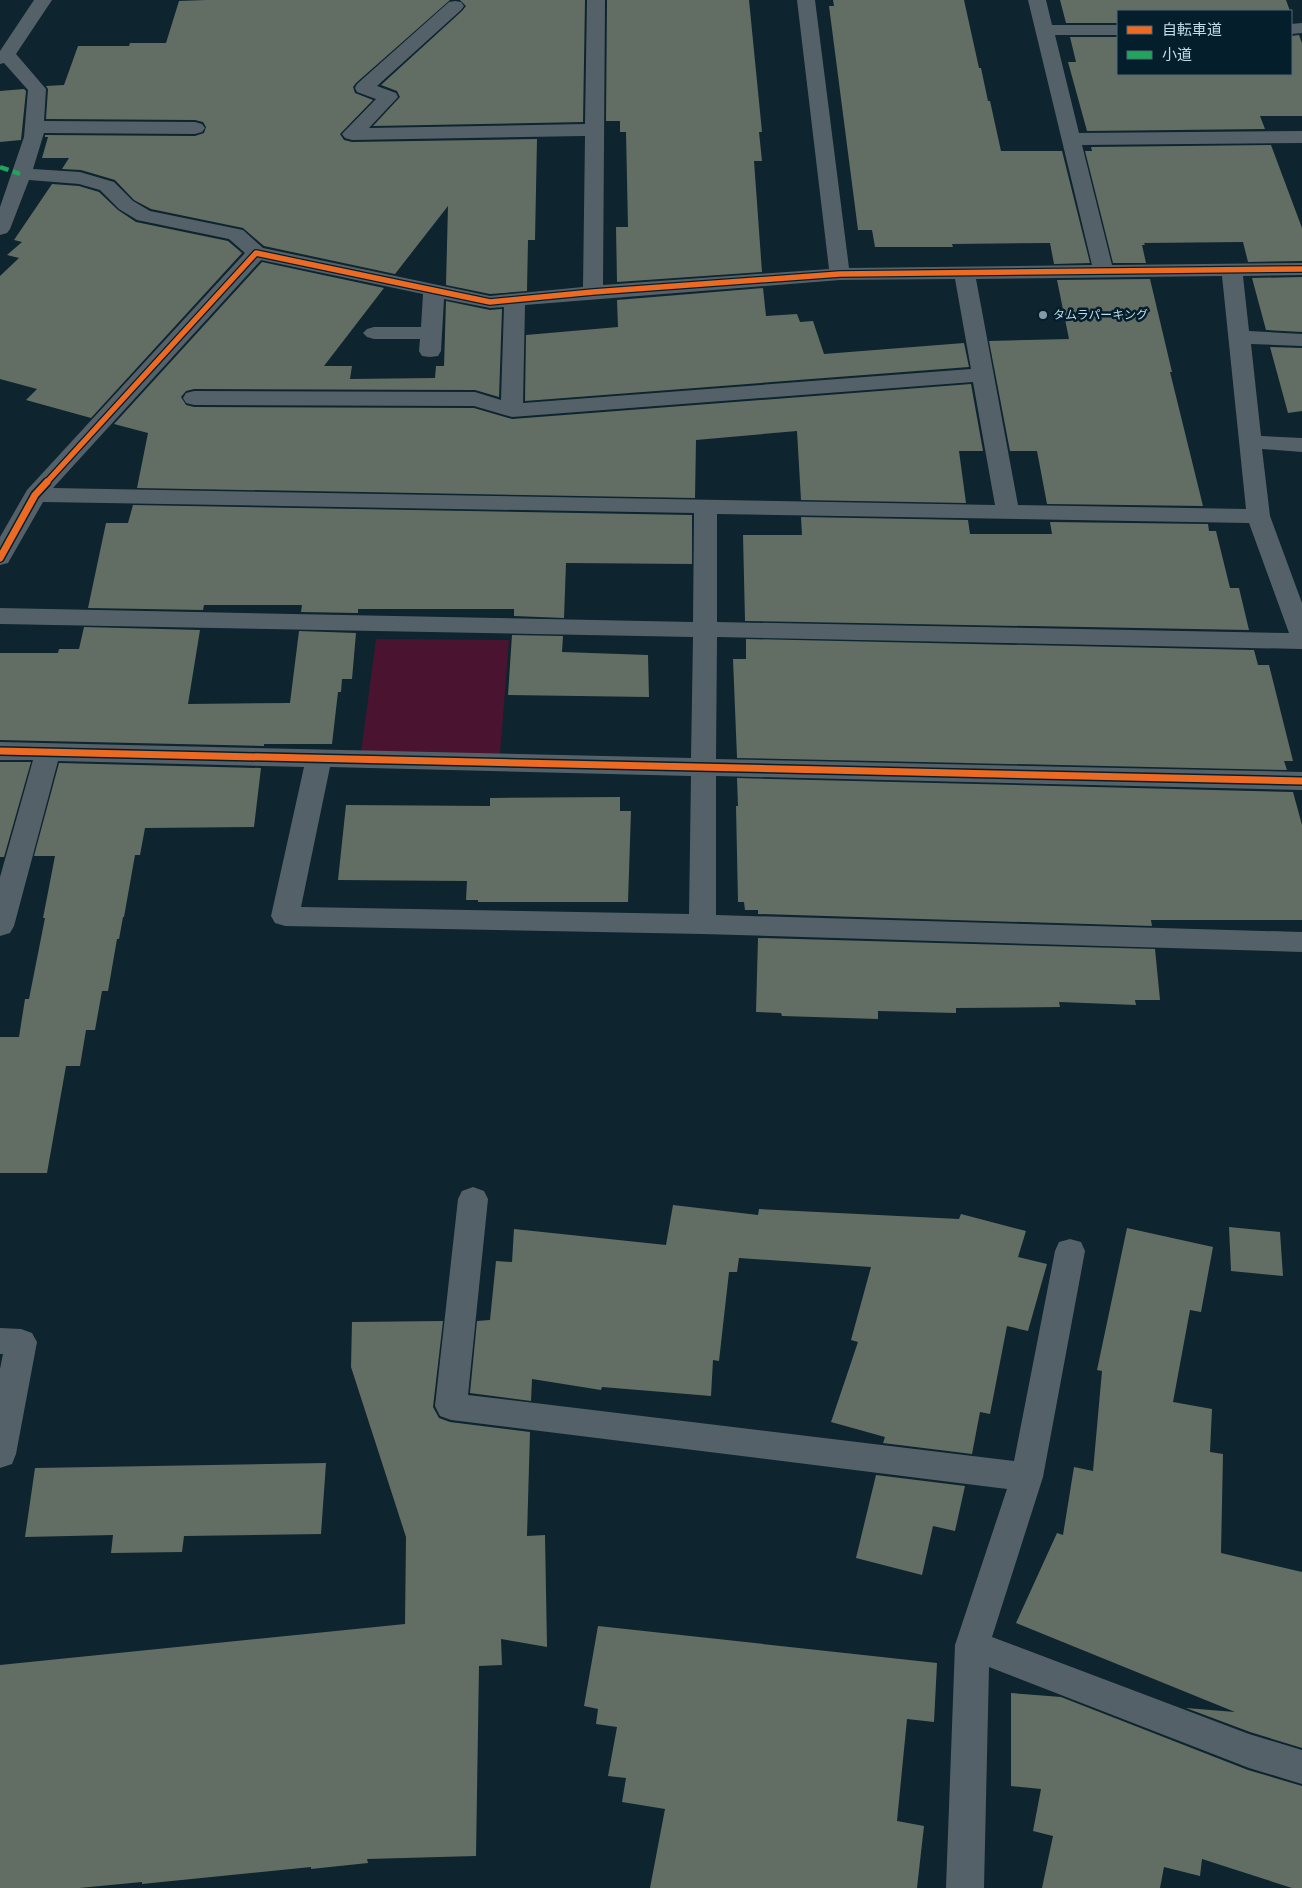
<svg xmlns="http://www.w3.org/2000/svg" width="1302" height="1888" font-family="Figtree,'Noto Sans JP',sans-serif">
<style>
.green{fill:#4a1431}
.building{fill:#626e63}
.lines{fill:none;stroke-linecap:round;stroke-linejoin:round}
.minor{fill:#556169;fill-rule:evenodd}
.quiet{stroke:#20a55d;stroke-width:4.5;stroke-dasharray:9 4.5;stroke-linecap:butt}
.cycleway-far1-casing{stroke:#051e2c;stroke-width:8}
.cycleway-casing{stroke:#051e2c;stroke-width:10}
.cycleway-far1{stroke:#ed6a23;stroke-width:5.5}
.cycleway{stroke:#ed6a23;stroke-width:7}
.poi-dot{fill:#839ba9;stroke:#051e2c;stroke-width:2}
.labels{text-anchor:middle;dominant-baseline:central;stroke-width:5;stroke-linejoin:round;paint-order:stroke}
.far-poi-label{font-size:12px;fill:#c2dbea;stroke:#051e2c;text-anchor:start}
</style>
<rect width="100%" height="100%" fill="#0e242f"/>
<path class="green" d="M376,639L509,640L500,754L361,753Z"/>
<path class="building" d="M206,0H450L356,83L353,87L355,93L373,100L340,134L344,140L352,142L537,139L535,240H528L527,291L490,294L446,285L448,206L395,274L264,246L243,228L151,209L134,200L115,180L81,170L62,169L69,158H42L48,137H45V135L195,136L204,133L206,127L203,122L195,120L46,119L48,89L46,86L64,85L78,46H129L130,43H166L179,1Z
M460,0H585L583,122L373,126L400,97L397,91L381,85L462,11L466,6Z
M607,0H749L762,132H759L762,161H754L762,272L617,282L616,227H628L626,132H620V121H606Z
M833,0H964L979,68H981L988,101H990L1001,151H1062L1090,263L1054,264L1050,243L952,244L953,247H875L872,230H858L829,6H834Z
M1060,0H1286L1290,11H1118V23H1066Z
M1299,35L1302,43V116H1260L1265,129L1087,131L1068,62H1076L1070,37H1118V74H1291V36Z
M24,89L26,91L21,140L0,142V91Z
M1271,145L1302,228V261L1248,262L1243,242L1144,243L1145,245H1142L1146,263H1113L1085,151H1092L1091,147Z
M52,184L79,186L99,192L118,210L136,222L228,241L242,253L91,418L26,400L37,389L0,379V276L19,258L7,255L22,242L14,240Z
M262,262L384,288L324,366H352L350,379L435,378L436,366H444L446,301L490,310L502,309L499,397L475,390L194,389L186,391L181,397L186,405L194,407L474,408L512,419L971,384L983,451H959L966,503L801,500L797,431L696,440L695,498L137,488L148,433L114,424Z
M1302,277V332L1266,330L1252,278Z
M1150,279L1172,372H1170L1203,506L1047,504L1037,451H1010L989,341L1069,339L1057,280Z
M763,288L766,316L797,314L800,322L813,321L824,354L964,343L969,367L525,401L526,335L618,327L617,300Z
M1270,347L1302,348V411L1288,413Z
M133,505L692,515V564L566,563L564,618L514,616V609H358V613L301,612L302,605H204L203,610L88,608L106,523H128Z
M801,517L968,520L970,534H1052L1050,522L1208,524L1209,531H1216L1230,588H1239L1249,630L745,621L743,535H802Z
M84,627L200,630L188,704L290,703L299,631L356,633L352,679H342L341,692H338L332,744H264V746L0,740V653H58L59,649H79Z
M512,635L563,636L562,652L648,655L649,697L508,695Z
M746,639L1254,650L1258,665H1269L1293,761H1284L1287,770L737,758L733,659H746Z
M0,762H31L4,857H0Z
M59,763L261,768L254,827L145,828L140,855H135L124,917H123L119,939H117L108,991H102L95,1030H86L80,1066H66L47,1173H0V1037H19L25,999H29L45,918H43L55,856H34Z
M737,778L1293,792L1302,825V920H1151L1152,926L758,914V910H745L744,902H738L736,806H738Z
M620,797V811H631L628,902H478V900H466L467,881L338,880L346,805L490,806V798Z
M758,938L1155,949L1160,1000H1135L1136,1005L1059,1002L1060,1007L956,1008V1013L878,1011V1019L782,1016L781,1013L756,1012Z
M673,1205L758,1215L759,1209L959,1219L961,1214L1026,1231L1018,1257L1047,1264L1028,1331L1007,1326L990,1414L980,1412L972,1454L883,1443L885,1437L831,1422L858,1342L851,1340L871,1267L739,1258L737,1272H729L719,1361L713,1360L711,1396L602,1387L601,1390L532,1379L531,1401L470,1393L477,1321L490,1320L496,1261L512,1262L514,1229L666,1245Z
M1229,1227L1280,1232L1283,1276L1231,1271Z
M1127,1228L1213,1247L1201,1312L1190,1310L1173,1402L1212,1409L1210,1452L1223,1454L1221,1553L1302,1572V1748L1250,1732L1186,1708L1235,1712L1016,1623L1057,1533L1063,1535L1074,1467L1093,1471L1102,1371L1097,1370Z
M443,1321L433,1407L439,1418L450,1422L530,1432L527,1536L545,1535L547,1647L501,1639L502,1665L479,1666L476,1856L367,1859L368,1863L311,1869V1867L142,1884V1882L79,1888H0V1665L405,1624L406,1537L351,1367L352,1322Z
M326,1463L321,1534L184,1536L182,1552L111,1553L113,1535L25,1537L35,1468Z
M876,1475L965,1486L955,1531L933,1526L922,1575L856,1558Z
M598,1626L937,1663L934,1722L907,1719L897,1821L924,1826L917,1888H650L665,1809L622,1802L626,1778L608,1776L617,1727L596,1724L598,1709L584,1706Z
M1011,1693L1061,1697L1248,1770L1302,1786V1888H1292L1202,1859L1200,1876L1164,1867L1160,1888H1042L1053,1836L1033,1831L1041,1789L1011,1786Z"/>
<g class="lines">
<path class="minor" d="M34,0H52L16,54L46,89L44,121L195,122L202,124L205,128L202,132L195,134L44,133L33,169L80,172L114,182L133,201L150,211L243,230L263,248L490,296L583,287L585,136L352,140L345,138L342,134L376,99L357,92L355,88L357,84L449,2L455,1L461,2L464,6L461,10L377,86L396,93L398,97L369,128L585,124L587,0H605L603,285L829,269L797,0H815L849,268L1092,265L1028,0H1046L1052,25H1118V35H1055L1079,133L1302,131V143L1082,145L1112,265L1302,263V275L1243,276L1249,331L1302,334V346L1251,344L1261,436L1302,438V452L1262,449L1270,516L1302,603V649L717,637L716,759L1302,772V790L716,776V915L1302,932V952L702,934L285,926L275,923L271,916L304,767L58,761L14,926L10,933L0,936V877L33,760H0V742L691,758L693,637L0,624V608L693,622L694,513L43,502L8,563L0,565V537L27,490L245,253L229,239L137,220L119,209L100,190L79,184L29,180L10,229L7,233L0,235V207L24,137L28,90L4,63L0,64V51ZM261,260L423,294L421,327H374L367,329L363,333L367,337L374,339H420L419,351L422,356L430,357L438,356L441,351L444,299L490,308L504,307L501,400L475,392L194,391L186,393L183,398L186,403L194,405L474,406L512,417L973,382L995,505L53,488ZM1222,276L1246,509L1018,505L976,279ZM955,279L971,369L523,403L525,305L840,280ZM717,514L1249,523L1289,633L717,622ZM330,767L691,776L689,914L301,907Z
M1302,23V33L1291,34V24Z
M473,1187L484,1191L488,1199L468,1395L1014,1461L1055,1251L1059,1242L1070,1239L1081,1242L1085,1251L1043,1477L992,1637L1249,1734L1302,1750V1784L1249,1768L989,1667L984,1888H946L955,1645L1007,1489L451,1420L440,1416L435,1406L458,1199L462,1191Z
M0,1328L21,1329L32,1333L37,1342L16,1454L12,1464L0,1468V1369L3,1354H0Z"/>
<path class="quiet" d="M0,167L20,174"/>
<g class="cycleway-far1-casing">
<path id="cycleway-far1" d="M46,483L256,253L490,302L593,292L840,274L1302,269"/>
</g>
<g class="cycleway-casing">
<path id="cycleway" d="M0,558L35,495L47,482
M0,751L1302,781"/>
</g>
<use href="#cycleway-far1" class="cycleway-far1"/>
<use href="#cycleway" class="cycleway"/>
</g>
<circle class="poi-dot" cx="1043" cy="315" r="5"/>
<g class="labels">
<g class="far-poi-label">
<text x="1053" y="315">タムラパーキング</text>
</g>
</g>
<rect x="1117" y="10" width="175" height="65" fill="#051e2c" stroke="#516a78"/>
<rect x="1127" y="26" width="25" height="8" fill="#ed6a23" stroke="#516a78"/>
<text x="1162" y="35" font-size="15" fill="#c2dbea">自転車道</text>
<rect x="1127" y="51" width="25" height="8" fill="#20a55d" stroke="#516a78"/>
<text x="1162" y="60" font-size="15" fill="#c2dbea">小道</text>
</svg>
